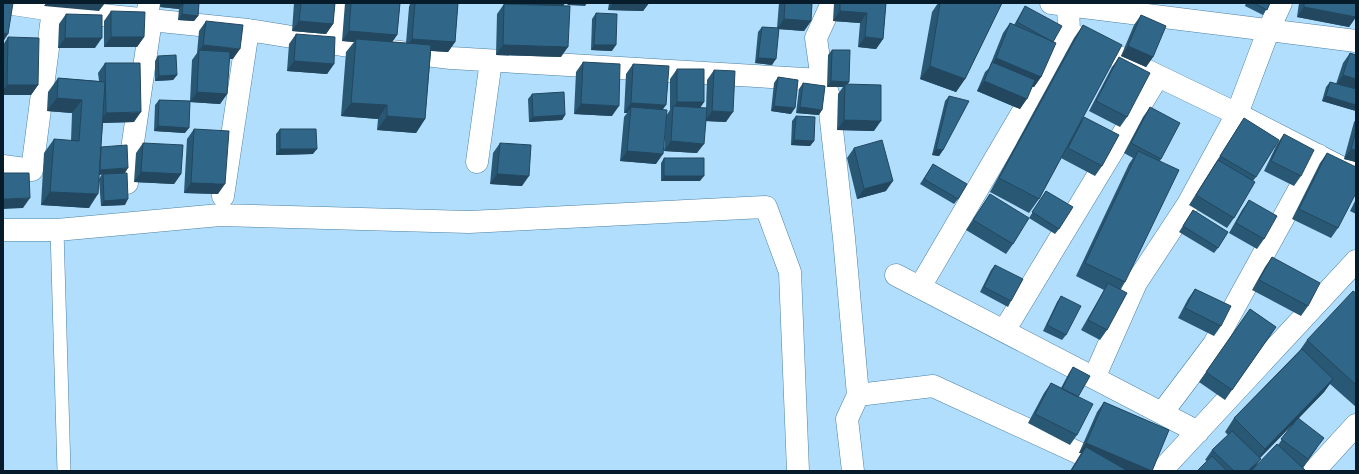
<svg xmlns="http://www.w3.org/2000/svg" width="1359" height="474" font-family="Figtree,sans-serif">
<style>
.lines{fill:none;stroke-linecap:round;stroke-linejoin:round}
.service-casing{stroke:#4b81a4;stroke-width:14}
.minor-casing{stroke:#4b81a4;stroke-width:23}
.service{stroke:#fff;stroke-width:13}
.minor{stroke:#fff;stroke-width:22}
.wall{fill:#295875;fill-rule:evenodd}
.shaded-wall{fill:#22475f}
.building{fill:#306688;stroke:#22475f}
</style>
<rect width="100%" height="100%" fill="#b2defd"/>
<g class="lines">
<g class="service-casing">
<path id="service" d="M57,230L64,471"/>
</g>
<g class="minor-casing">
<path id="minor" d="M6,3L53,10
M832,3L816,38L822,80L828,93L844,238L858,395L847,419L853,471
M1051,3L1356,41
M1068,3L1069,33L1237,114L1356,175
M335,43L341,3
M477,162L491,61
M3,166L32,170L53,10L248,30L348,46L451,58L822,80
M127,183L151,20L148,11L149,3
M223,196L248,30
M3,230H57L220,215L469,222L766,207L790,272L798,471
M896,275L1198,432
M920,287L1069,33
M1004,331L1158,76
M1094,378L1136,283L1188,204L1237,114L1269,29L1281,3
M858,395L933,386L1118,471
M1162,413L1214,344L1318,155
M1161,471L1356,261
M1314,471L1356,425"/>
</g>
<use href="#service" class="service"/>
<use href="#minor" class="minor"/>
</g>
<path class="wall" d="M160,3H199L198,16L194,21L178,20L179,9L160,7Z
M294,3H335L333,24L326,34L292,31Z
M345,3H458L455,42L448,52L431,51L425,119L416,133L377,130L378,119L341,116L346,52L354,42L342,41ZM400,4H410L409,7L406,43L392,42L397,35Z
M524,3H565L563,6L561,57L496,55L497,14L504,4H524Z
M609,3H649L643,11L608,10Z
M779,3H812L811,21L804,31L779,29L772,65L755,63L758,32L762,27L777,28Z
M834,3H886L883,39L876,49L858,47L860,23L833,21Z
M938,3H1002L965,79L956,92L920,79L932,12Z
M1246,3H1270L1263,15L1245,6Z
M1299,3H1356V17L1349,27L1297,17Z
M1025,6L1053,42L1041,77L1034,87H1032L1020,109L977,91L985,72L989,68L1003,33L1010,23L1014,25L1022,11Z
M111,11L144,37L137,47H104V21Z
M596,13L612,51L591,50L592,19Z
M66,14L95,48H58L59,24Z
M1141,15L1153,57L1146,67L1121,56L1134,25Z
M206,21L233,59H229L227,94L220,104L190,102L185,133L154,131L155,105L159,100L190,101L192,60L197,53L199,31Z
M1083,25L1082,120L1102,166L1095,176L1061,158L1039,199L1029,213L990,192L1074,38Z
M296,34L334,64L327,74L287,71L289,44Z
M8,37L38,85L31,95H3V45Z
M832,50L849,82L847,84L874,131L837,130L838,94L843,87H827L828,55Z
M1350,53L1356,55V111L1322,101L1326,87L1330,82L1336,84L1343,63Z
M158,56L177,75L173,80L155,81V61Z
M1119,57L1127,117L1120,127L1089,111L1112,67Z
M583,62L612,116L574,114L576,72Z
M105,63L134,122L103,123L101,147L125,173V205L101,206L99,180L89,208L41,205L44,153L54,139L71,141L72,113L47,111L48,92L58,78L99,81L98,73ZM102,174L99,179V175Z
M633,64L663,110L656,164L620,161L624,117L627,113H624L626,74Z
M677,69L704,102L700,108H706L707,80L714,70L726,122L706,121L697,153L664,151L666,116L670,110V79Z
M778,77L791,114L771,111L774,83Z
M803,83L819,115L796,113L799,89Z
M532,94L565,115L562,120L529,122L528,99Z
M949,96L943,150L939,156L932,155L945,101Z
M1150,107L1161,159L1160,161L1125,282L1120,290L1107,330L1100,340L1081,330L1104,290L1076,276L1129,164L1133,158L1124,153L1143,117Z
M796,116L814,141L810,146L791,145L792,121Z
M1244,118L1256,177L1253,181L1234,218L1227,228L1189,205L1211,170Z
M1356,119V162L1344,159L1354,122Z
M194,129L218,194L184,193L187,139Z
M280,129L313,154L276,155V134Z
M1284,134L1301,176L1294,186L1264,171L1277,144Z
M143,143L181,174L174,184L134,182L136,153Z
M500,143L522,186L490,184L493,153Z
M854,148L886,191L857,199L847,158Z
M1327,153L1338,228L1331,238L1292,219L1320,163Z
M664,158L700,181H661V163Z
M933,164L958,199L954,204L920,184Z
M1046,191L1059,229L1055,234L1029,218Z
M990,194L1013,244L1006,254L966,230Z
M1356,199V214L1350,211Z
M1249,200L1264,239L1257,249L1229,233L1242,210Z
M1193,210L1218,248L1214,253L1179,232Z
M1272,257L1308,306L1301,316L1252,290L1265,267Z
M995,265L1011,301L1008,307L980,292L991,270Z
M1195,289L1221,326L1214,336L1178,318L1188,299Z
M1356,293V407L1330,384L1324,392L1299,418L1317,448L1303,468L1306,471H1197L1207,461L1205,460L1212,450L1228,435L1225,432L1234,418L1300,350L1307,340ZM1292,425L1278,445L1254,468L1260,458Z
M1061,296L1066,335L1062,340L1043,331L1057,302Z
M1250,309L1276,327L1225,400L1199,382Z
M1073,367L1078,397L1077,435L1070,445L1028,423L1044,393L1051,383L1061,388L1069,373Z
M1104,402L1169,430L1152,471H1070L1081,453H1079L1097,412Z"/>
<path class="shaded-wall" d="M46,3H105L99,11L44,6Z
M163,3H175L183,4L179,9L160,7Z
M396,3H411L410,4Z
M526,3H565L562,8L524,6Z
M569,3H587L585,6L567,5Z
M613,3H649L643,11L608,10Z
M1304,7L1356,17L1349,27L1297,17Z
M840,11L867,13L860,23L833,21Z
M182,14L198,16L194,21L178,20Z
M784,19L811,21L804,31L777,29Z
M299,21L333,24L326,34L292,31Z
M349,31L397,35L390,45L356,39L354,42L342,41Z
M3,33L8,34L3,42Z
M111,37H144L137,47H104Z
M865,37L883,39L876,49L858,47Z
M65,38H102L95,48H58Z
M412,39L455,42L448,52L405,49Z
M203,45L240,49L233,59L199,55V51Z
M503,45L568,47L561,57L496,55Z
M594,45H616L612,51L591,50Z
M1128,46L1153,57L1146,67L1121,56Z
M758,58L776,59L772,65L755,63Z
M996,58L1041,77L1034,87L990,68L992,62L989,68Z
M294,61L334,64L327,74L287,71Z
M930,66L965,79L956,92L920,79Z
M177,75L173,80L155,81L159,76Z
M1343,75L1356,79V91L1336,85Z
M831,81L849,82L845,87V84L843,87H827Z
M984,81L1027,99L1020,109L977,91Z
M7,85H38L31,95H3V90Z
M197,92L227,94L220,104L190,102Z
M1326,96L1356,105V111L1322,101Z
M57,98L82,100L72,113L47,111Z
M677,102H704L697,112L673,109Z
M351,103L387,105L378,119L341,116Z
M631,103L666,105L659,115L631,107L627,113H624Z
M581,104L619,106L612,116L574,114Z
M774,106L795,108L791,114L771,111Z
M800,107L822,110L819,115L796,113Z
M712,111L733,112L726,122L705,121Z
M141,112L134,122L99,123L106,113Z
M565,115L562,120L529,122L533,117Z
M387,116L425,119L416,133L377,130Z
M844,120L881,121L874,131L837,130Z
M158,126L189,128L185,133L154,131Z
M794,140L814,141L810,146L791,145Z
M671,141L704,144L697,153L664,151Z
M280,149H317L313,154L276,155Z
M936,149L943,150L939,156L932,155Z
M1351,149L1356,150V162L1344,159Z
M627,151L663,154L656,164L620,161Z
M128,168L125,173L96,175L100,170Z
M141,172L181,174L174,184L134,182Z
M497,174L529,176L522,186L490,184Z
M664,176H704L700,181H661Z
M893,181L886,191L857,199L864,189Z
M191,183L225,184L218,194L184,193Z
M50,192L98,194L89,208L41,205Z
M30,198L23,208L3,209V199Z
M128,199L125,205L101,206L104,201Z
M1333,379L1324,392L1256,462L1265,449Z
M1086,443L1152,471H1122L1086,447L1081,453H1079Z
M1261,459L1252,471H1248Z"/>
<path class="building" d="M3,3H13L8,34L3,33Z
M175,3H199L198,16L182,14L183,4Z
M301,3H335L333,24L299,21Z
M351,3H400L397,35L349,31Z
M415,3H458L455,42L412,39Z
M785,3H812L811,21L784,19Z
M840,3H886L883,39L865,37L867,13L840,11Z
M940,3H1002L965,79L930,66Z
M1254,3H1270L1267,10Z
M1304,3H1356V17L1304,7Z
M504,4L570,6L568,47L503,45Z
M1025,6L1062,26L1053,42L1017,22Z
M111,11L145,12L144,37H111Z
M596,13L617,14L616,45H594Z
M66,14L102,15V38H65Z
M1141,15L1166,26L1153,57L1128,46Z
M206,21L243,25L240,49L203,45Z
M1010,23L1056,43L1041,77L996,58Z
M1083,25L1122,45L1039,199L999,178Z
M762,27L779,28L776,59L758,58Z
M296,34L335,37L334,64L294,61Z
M8,37L39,38L38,85H7Z
M356,39L431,45L425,119L387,116V105L351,103Z
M199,50L230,52L227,94L197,92Z
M832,50H850L849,82L831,81Z
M1350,53L1356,55V79L1343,75Z
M176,55L177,75L159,76L158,56Z
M1119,57L1150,73L1127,117L1096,101Z
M583,62L620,64L619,106L581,104Z
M992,62L1035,80L1027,99L984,81Z
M105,63H140L141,112L106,113Z
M633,64L669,66L666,105L631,103Z
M677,69H704V102H677Z
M714,70L735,71L733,112L712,111Z
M778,77L798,80L795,108L774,106Z
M58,78L105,82L98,194L50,192L54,139L79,141L82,100L57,98Z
M1330,82L1356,89V105L1326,96Z
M803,83L825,86L822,110L800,107Z
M845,84L881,85V121L844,120Z
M564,92L565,115L533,117L532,94Z
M949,96L969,101L943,150L936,149Z
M159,100L190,101L189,128L158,126Z
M673,106L707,108L704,144L671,141Z
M631,107L667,110L663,154L627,151Z
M1150,107L1180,123L1161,159L1131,143Z
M796,116L815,117L814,141L794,140Z
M1084,117L1119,135L1102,166L1068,148Z
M1244,118L1279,140L1256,177L1220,156Z
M194,129L229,131L225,184L191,183Z
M280,129H316L317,149H280Z
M1356,131V150L1351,149Z
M1284,134L1314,150L1301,176L1271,161Z
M882,140L893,181L864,189L854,148Z
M143,143L183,145L181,174L141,172Z
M500,143L531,145L529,176L497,174Z
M127,145L128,168L100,170L101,147Z
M1138,151L1179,170L1125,282L1085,263Z
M1327,153L1356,167V193L1338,228L1299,209Z
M664,158H704V176H664Z
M1218,160L1255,182L1234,218L1196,195Z
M933,164L967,184L958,199L924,179Z
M3,173H29L30,198L3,199Z
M127,173L128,199L104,201L103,174Z
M1046,191L1073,207L1059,229L1032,212Z
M990,194L1029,218L1013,244L973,220Z
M1249,200L1277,216L1264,239L1236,223Z
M1193,210L1228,232L1218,248L1183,226Z
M1272,257L1320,283L1308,306L1259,280Z
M995,265L1023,279L1011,301L984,287Z
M1108,283L1127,293L1107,330L1088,320Z
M1195,289L1231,306L1221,326L1185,308Z
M1353,291L1356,293V385L1307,340Z
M1061,296L1081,306L1066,335L1047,325Z
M1250,309L1276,327L1232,390L1206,372Z
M1302,349L1333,379L1265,449L1234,418Z
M1073,367L1090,376L1078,397L1062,389Z
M1051,383L1093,404L1077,435L1035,414Z
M1104,402L1169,430L1152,471L1086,443Z
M1298,418L1324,438L1308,459L1281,439Z
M1232,431L1261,459L1248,471H1234L1212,450Z
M1277,444L1306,471H1251Z
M1086,447L1128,471H1071Z
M1212,456L1227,471H1197Z"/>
<rect width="1359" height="474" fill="none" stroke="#061c2a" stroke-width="8"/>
</svg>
